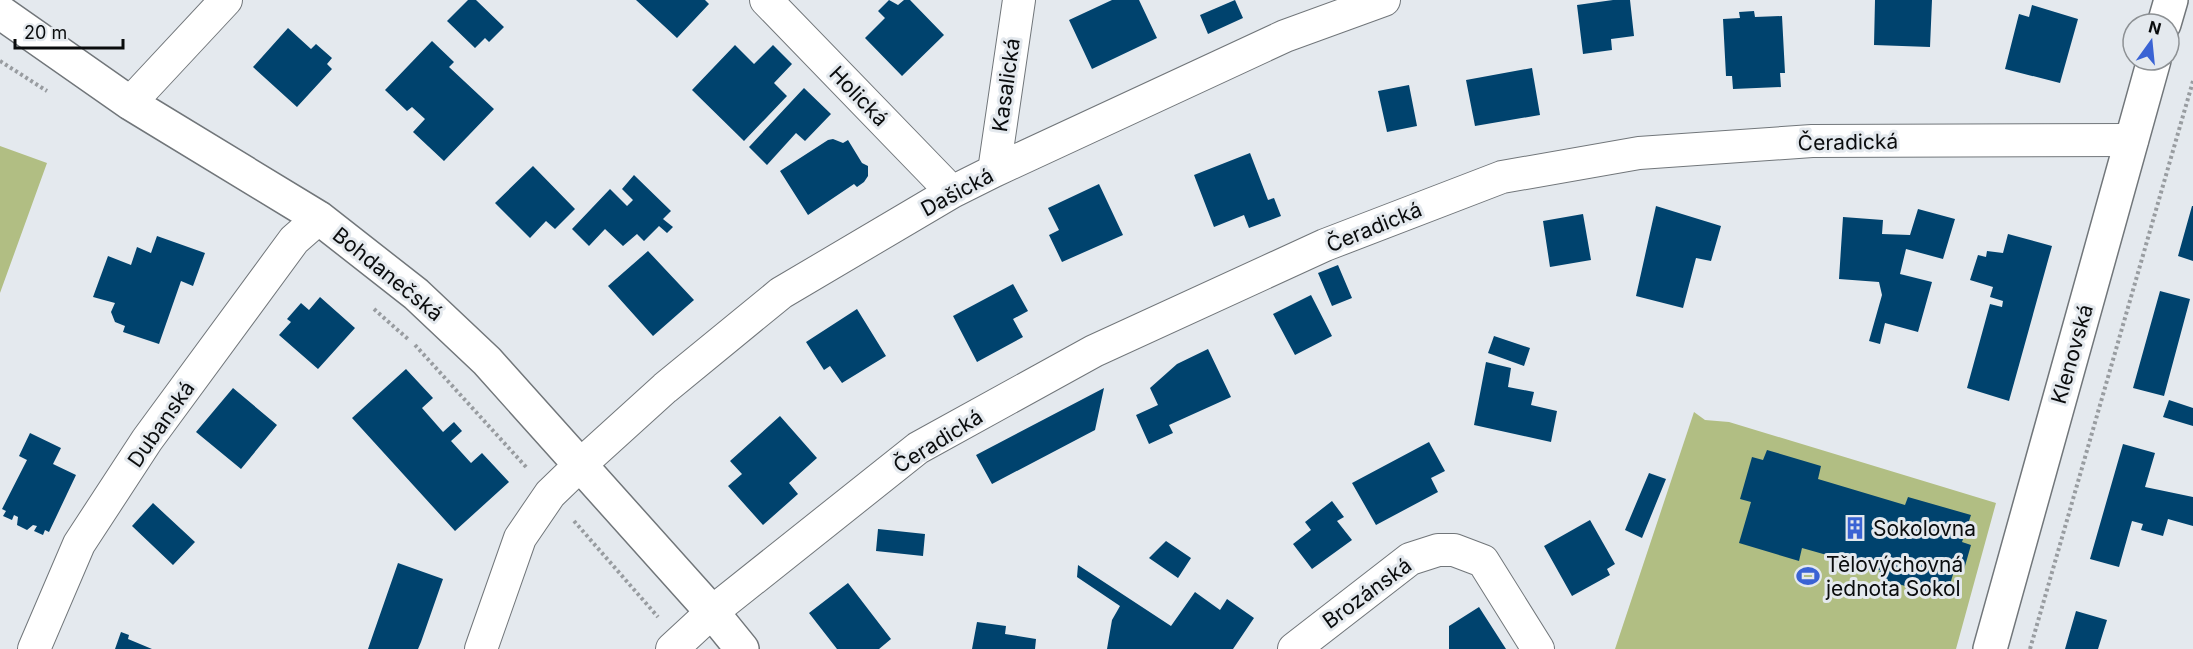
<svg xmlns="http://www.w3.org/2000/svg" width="2193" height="649" font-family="Inter,sans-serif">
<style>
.green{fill:#b1be83}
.building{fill:#00436e}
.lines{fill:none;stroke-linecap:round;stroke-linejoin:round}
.minor-casing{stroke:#71767a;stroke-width:34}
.tertiary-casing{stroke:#71767a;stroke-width:36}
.path{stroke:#989ca0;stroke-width:4;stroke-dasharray:3 3;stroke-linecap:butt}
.minor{stroke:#fff;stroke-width:32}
.tertiary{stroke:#fff;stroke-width:33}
.labels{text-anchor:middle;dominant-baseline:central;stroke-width:6;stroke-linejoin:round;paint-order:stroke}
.street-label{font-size:21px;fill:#0a0c0d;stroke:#e4e9ee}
.poi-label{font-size:21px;fill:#0a0c0d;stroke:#e4e9ee;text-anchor:start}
</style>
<rect width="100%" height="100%" fill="#e4e9ee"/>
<path class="green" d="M0,146L47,163L0,293Z
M1694,412L1705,420L1729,422L1996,503L1956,649H1615Z"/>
<path class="building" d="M468,0H476L504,27L489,42L485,38L475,48L447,21Z
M636,0H705L709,4L677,38Z
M889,0L898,5L904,0H910L944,35L902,76L865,38L885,18L878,11Z
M1112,0H1139L1157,38L1092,69L1069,20Z
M1235,0L1243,18L1208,34L1200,15Z
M1613,0H1630L1634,36L1611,39L1612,50L1583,54L1577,5Z
M1875,0H1932L1930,47L1874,45Z
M2032,5L2078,19L2060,83L2005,69L2019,14L2029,17Z
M1754,11L1755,17L1782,16L1785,73H1780L1781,87L1733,89L1732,76H1726L1723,19L1740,18L1739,12Z
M288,28L311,49L316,44L332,58L327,64L332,69L297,107L253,67Z
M432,41L454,62L449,67L494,109L444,161L413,132L425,119L412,107L407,111L385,90Z
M735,45L754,64L773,45L792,64L774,83L787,96L744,141L692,90Z
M1532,68L1540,115L1475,126L1466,80Z
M1409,85L1417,126L1387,132L1378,91Z
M804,88L831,114L805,141L796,133L767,165L749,147Z
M833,139L843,143L848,140L862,163L868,166V176L864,182L857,187L854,184L808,215L780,171L828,140Z
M1250,153L1268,200L1274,198L1281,216L1249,228L1244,215L1214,227L1194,175Z
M533,166L575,209L555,229L546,221L530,238L495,203Z
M634,175L671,211L663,219L673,227L667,233L659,226L644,241L637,234L623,246L605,229L589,246L572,229L610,189L627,206L633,200L622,189Z
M1099,184L1123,235L1062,262L1049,235L1059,230L1048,208Z
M1656,206L1721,226L1711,261L1696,258L1683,308L1636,296Z
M2192,206H2193V261L2178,256Z
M1918,209L1955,219L1943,259L1906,249L1900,274L1932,282L1918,332L1885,323L1880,344L1869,341L1882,295L1879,282L1839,279L1843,217L1883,220L1882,234L1910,235Z
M1583,214L1591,260L1550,267L1543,221Z
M2008,234L2052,246L2009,401L1967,388L1990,304L2002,307L2003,301L1990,297L1993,287L1970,280L1978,255L1986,257L1987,251L2003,253Z
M157,236L205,253L193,286L181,281L159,344L123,332L125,326L115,322L111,312L115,303L93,297L108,256L131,265L137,247L151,253Z
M648,251L694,300L653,336L608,286Z
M1338,265L1352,298L1332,306L1318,273Z
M1013,284L1028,311L1013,319L1023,337L977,362L953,316Z
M2160,291L2190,299L2164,396L2133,388Z
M1311,295L1332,336L1295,355L1273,314Z
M320,297L355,328L318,369L279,335L291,322L287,319L301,303L309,310Z
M857,309L886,356L842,383L830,366L824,370L806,342Z
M1494,336L1530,348L1524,366L1488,353Z
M1208,349L1231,397L1169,425L1173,433L1149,444L1136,415L1158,405L1150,388L1177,364Z
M1486,362L1511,368L1508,387L1534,392L1531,405L1557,411L1551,442L1474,425Z
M406,369L433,398L422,408L443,432L454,422L462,431L451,441L471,463L482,453L509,482L455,531L352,418Z
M233,388L277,425L241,469L196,432Z
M1104,388L1095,430L992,484L976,455Z
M2169,400L2193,408V426L2163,417Z
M780,416L817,458L789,483L798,494L763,525L728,486L742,474L730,461Z
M30,433L61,448L53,464L76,475L49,532L45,530L43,535L34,531L37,526L33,525L27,530L17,525L18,517L14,515L12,520L3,516L6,511L2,509L27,460L19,456Z
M1429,442L1445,471L1431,478L1438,492L1376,525L1352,483Z
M2123,444L2155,453L2145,487L2193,497V526L2168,519L2163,536L2141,530L2143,524L2132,521L2119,567L2090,559Z
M1767,450L1821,466L1818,479L1905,505L1908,497L1971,515L1962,542L1971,545L1963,573L1954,571L1946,598L1878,578L1880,570L1802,548L1799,561L1739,543L1751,502L1740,499L1752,457L1763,460Z
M1649,473L1666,479L1642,538L1625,530Z
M1332,501L1344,517L1337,521L1352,540L1312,569L1293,544L1311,530L1305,522Z
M153,503L195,542L173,565L132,526Z
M1590,520L1615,564L1607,569L1610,575L1572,596L1544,546Z
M878,529L925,534L923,556L876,551Z
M1166,541L1191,558L1178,578L1149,558Z
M398,563L443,579L421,642L418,649H368Z
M1078,565L1171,626L1195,592L1220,610L1227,599L1254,618L1233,649H1107L1112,620L1120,606L1077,577Z
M848,583L891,639L879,649H837L809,613Z
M1479,607L1506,649H1449V626Z
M2076,611L2107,620L2098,649H2065Z
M977,622L1006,626L1005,634L1036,639L1035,649H972Z
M121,632L129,635L128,639L152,649H115Z"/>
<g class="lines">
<g class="minor-casing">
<path id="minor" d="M766,0L952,192
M130,103L226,0
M994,171L1019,0
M34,649L79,544L147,440L294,240L319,218
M481,649L520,538L550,494L579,466L665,388L781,293L952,192L994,171L1285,36L1384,0
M672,649L712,612L918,448L1094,351L1325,245L1502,177L1639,153L1812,141L2132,140
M1294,649L1410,559L1438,550H1454L1483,561L1538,649"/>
</g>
<g class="tertiary-casing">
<path id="tertiary" d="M0,12L130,103L319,218L416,294L487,361L712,612L742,649
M2164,24L2171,0
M1990,649L2154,60"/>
</g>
<path class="path" d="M0,61L47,91
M374,309L409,340
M415,345L527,468
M574,521L658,617
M2030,649L2193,81"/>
<use href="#minor" class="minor"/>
<use href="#tertiary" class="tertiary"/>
</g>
<defs>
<g id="building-bare" transform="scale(1.8)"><path d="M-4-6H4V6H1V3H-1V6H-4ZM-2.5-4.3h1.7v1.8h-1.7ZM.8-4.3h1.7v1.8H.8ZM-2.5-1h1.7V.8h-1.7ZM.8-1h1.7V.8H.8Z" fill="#3a63d4" stroke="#e4e9ee" stroke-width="2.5" paint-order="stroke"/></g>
<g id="stadium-bare" transform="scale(1.8)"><path d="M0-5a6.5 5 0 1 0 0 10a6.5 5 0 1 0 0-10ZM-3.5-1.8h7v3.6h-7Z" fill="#3a63d4" stroke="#e4e9ee" stroke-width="2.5" paint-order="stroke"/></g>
</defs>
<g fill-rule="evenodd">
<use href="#building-bare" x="1855" y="528"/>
<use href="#stadium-bare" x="1808" y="576"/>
</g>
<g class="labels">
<g class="street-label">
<text transform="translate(1006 85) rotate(-82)">Kasalická</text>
<text transform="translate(859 96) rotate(46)">Holická</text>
<text transform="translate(1848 142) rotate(-1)">Čeradická</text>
<text transform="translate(957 192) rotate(-28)">Dašická</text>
<text transform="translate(1374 227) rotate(-22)">Čeradická</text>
<text transform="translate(388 274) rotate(39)">Bohdanečská</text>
<text transform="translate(2072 354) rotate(-74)">Klenovská</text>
<text transform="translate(161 424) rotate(-55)">Dubanská</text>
<text transform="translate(938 441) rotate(-32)">Čeradická</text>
<text transform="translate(1367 593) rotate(-36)">Brozánská</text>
</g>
<g class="poi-label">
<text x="1873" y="528">Sokolovna</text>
<text x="1826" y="564">Tělovýchovná<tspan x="1826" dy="24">jednota Sokol</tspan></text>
</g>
</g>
<g transform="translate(2151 42) rotate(15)"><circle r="28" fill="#e4e9ee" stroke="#8d9194" stroke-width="1.5"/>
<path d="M0-4.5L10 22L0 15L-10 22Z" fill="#3a63d4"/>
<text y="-9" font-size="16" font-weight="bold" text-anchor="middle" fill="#0a0c0d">N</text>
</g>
<path d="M15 39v9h108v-9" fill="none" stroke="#0a0c0d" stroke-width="3"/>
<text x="24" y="39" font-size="18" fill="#0a0c0d" stroke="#e4e9ee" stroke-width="4.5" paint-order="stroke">20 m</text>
</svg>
